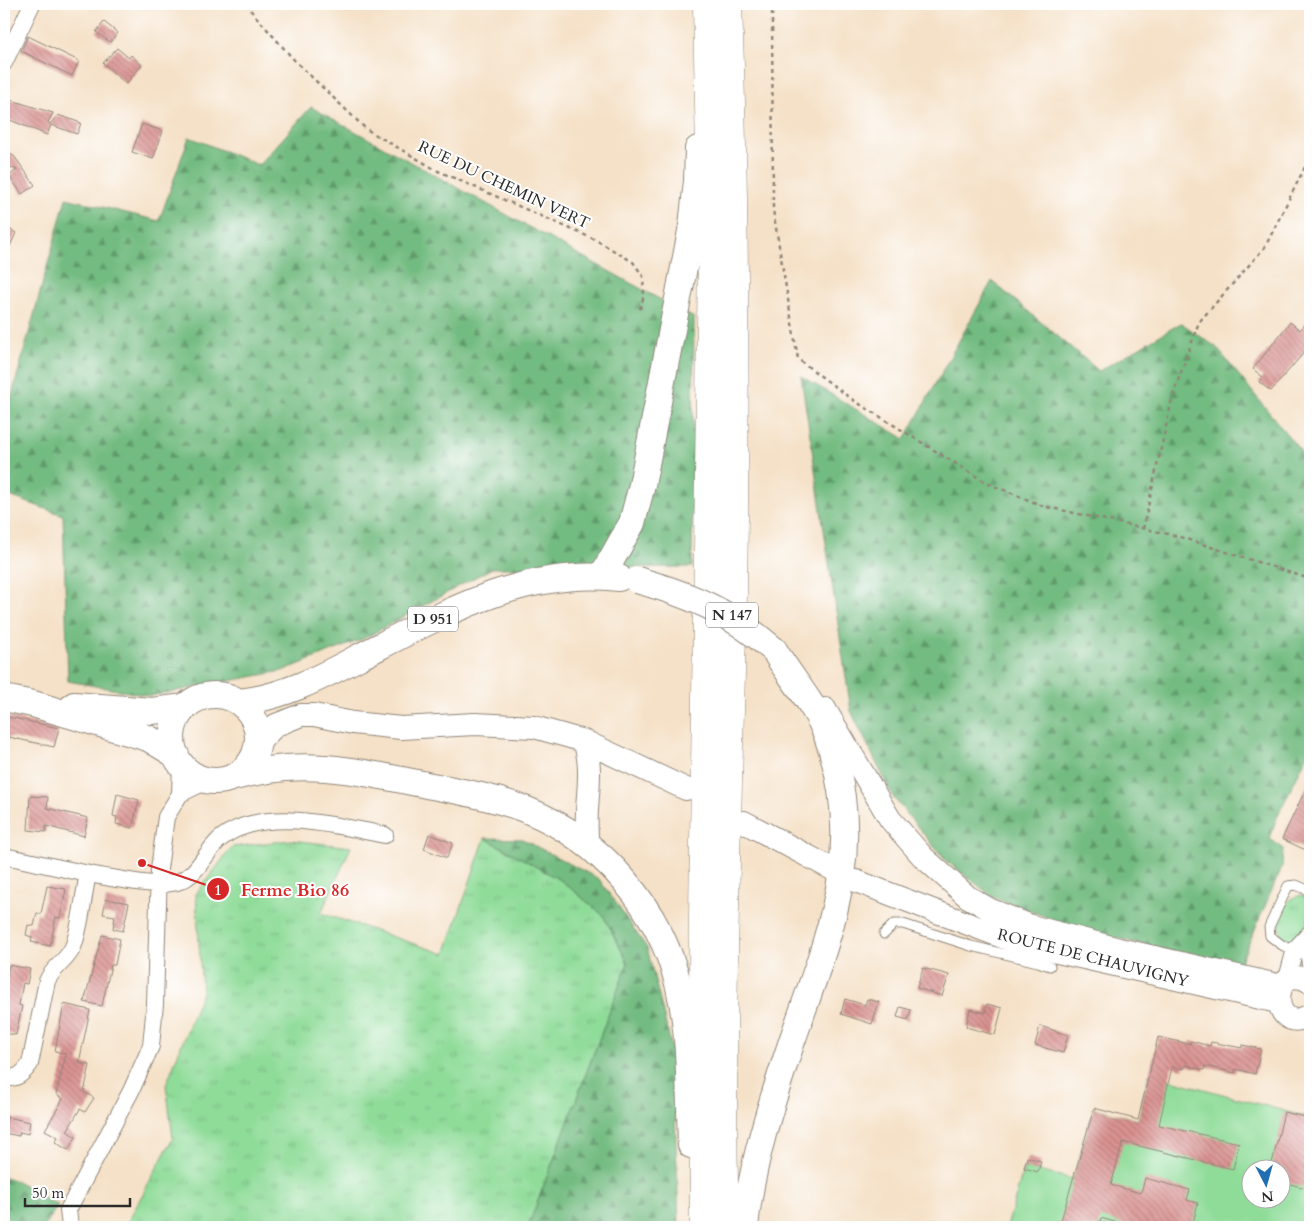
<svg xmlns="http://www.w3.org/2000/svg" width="1314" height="1231" font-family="Cardo,serif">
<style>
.grass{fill:url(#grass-tufts);stroke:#5d8462}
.forest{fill:url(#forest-firs);stroke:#4f7456}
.pitch{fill:#8fdc99;stroke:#5d8462;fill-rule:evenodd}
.building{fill:url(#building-back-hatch)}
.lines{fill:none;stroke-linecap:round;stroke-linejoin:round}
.lane-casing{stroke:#908679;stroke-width:11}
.street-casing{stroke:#908679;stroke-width:18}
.secondary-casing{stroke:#908679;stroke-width:24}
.primary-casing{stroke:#908679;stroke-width:28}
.highway-casing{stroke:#908679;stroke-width:29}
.path{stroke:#908679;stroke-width:2.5;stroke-dasharray:4 4;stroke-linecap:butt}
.lane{stroke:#fff;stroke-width:9}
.street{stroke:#fff;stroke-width:16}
.secondary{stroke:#fff;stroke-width:22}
.primary{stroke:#fff;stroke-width:26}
.highway{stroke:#fff;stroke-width:28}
.primary-bridge-casing{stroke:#908679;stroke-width:28;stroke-linecap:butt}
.primary-bridge{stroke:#fff;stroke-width:26}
.labels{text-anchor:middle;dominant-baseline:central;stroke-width:4;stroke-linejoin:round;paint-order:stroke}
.shield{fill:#fff;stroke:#6b6b6b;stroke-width:1}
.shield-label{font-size:15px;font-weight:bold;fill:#2b2b2b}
.street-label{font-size:16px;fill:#2b2b2b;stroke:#fff}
.leader{fill:none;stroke:#d62828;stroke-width:2}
.callout-dot{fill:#d62828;stroke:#fff;stroke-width:2}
.mark-label{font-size:15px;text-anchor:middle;font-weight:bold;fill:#fff}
.callout-label{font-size:18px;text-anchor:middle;font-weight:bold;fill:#d62828;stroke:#fff;stroke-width:4;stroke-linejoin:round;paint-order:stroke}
</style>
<defs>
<pattern id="grass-tufts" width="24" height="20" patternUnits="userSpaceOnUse" patternTransform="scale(1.25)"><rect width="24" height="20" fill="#8fdc99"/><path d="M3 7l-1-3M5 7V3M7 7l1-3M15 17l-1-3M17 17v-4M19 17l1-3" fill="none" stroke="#7cbd84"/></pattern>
<pattern id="forest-firs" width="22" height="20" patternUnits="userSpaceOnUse" patternTransform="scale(1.25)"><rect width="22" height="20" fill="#73bc81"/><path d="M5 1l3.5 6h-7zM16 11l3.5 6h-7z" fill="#5f996a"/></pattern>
<pattern id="building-back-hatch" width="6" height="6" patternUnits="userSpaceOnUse" patternTransform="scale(1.25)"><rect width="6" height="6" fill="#da9391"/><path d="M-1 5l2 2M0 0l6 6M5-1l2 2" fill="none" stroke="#b17877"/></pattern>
</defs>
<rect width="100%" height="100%" fill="#fff"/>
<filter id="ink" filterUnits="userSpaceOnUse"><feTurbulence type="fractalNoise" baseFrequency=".02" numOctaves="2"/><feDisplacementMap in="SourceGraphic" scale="10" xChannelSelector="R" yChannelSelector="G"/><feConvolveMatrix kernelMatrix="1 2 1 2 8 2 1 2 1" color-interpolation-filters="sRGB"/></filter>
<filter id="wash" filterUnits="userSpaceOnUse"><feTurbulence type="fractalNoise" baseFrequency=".0096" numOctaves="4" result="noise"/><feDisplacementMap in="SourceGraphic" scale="20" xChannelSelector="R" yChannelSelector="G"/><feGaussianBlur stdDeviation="1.12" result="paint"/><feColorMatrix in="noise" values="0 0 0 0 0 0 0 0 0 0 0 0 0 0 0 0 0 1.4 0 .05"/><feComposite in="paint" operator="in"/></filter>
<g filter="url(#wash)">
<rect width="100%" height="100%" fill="#f5e1c7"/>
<path class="grass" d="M485,838L562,881L603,915L628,963L528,1227H125L173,1138L166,1085L202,992L196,894L232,847L291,840L351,847L321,913L445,954Z
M1301,895L1310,900C1310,915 1307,943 1286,939L1280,932V918L1289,900Z"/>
<path class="forest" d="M311,107L694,318L692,567L492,568L363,639L282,671L150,696L68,681L63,515L4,494V424L66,198L159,221L189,137L259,165Z
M992,281L1099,371L1181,323L1216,347L1310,463V750L1277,817L1270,839L1283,848L1282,867L1238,968L1076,928L993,897L945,860L893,797L851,711L801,376L905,439Z
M485,838L522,839L599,879L647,948L673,1053L679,1227H528L628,963L603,915L562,881Z
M4,1177C25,1181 38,1197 58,1205L44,1227H4Z"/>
<path class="pitch" d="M1149,1074L1310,1118V1227H1007L1024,1168L1073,1179L1094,1108L1138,1120ZM1252,1168H1282V1198H1252Z"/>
<g id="blocks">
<path class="building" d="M104,22L118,33L110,42L96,32Z
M28,36L79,61L72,76L21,51Z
M117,48L129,58L131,55L142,65L126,84L103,63Z
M11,100L53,113L48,122L50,124L58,115L81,123L77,134L51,125L47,135L5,118Z
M142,124L163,131L153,159L132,152Z
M4,152L14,156L35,185L22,194L9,176L17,170L4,164Z
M4,226L16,233L4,259Z
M1310,317V341L1305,348L1307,349L1271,391L1259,382L1263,377L1253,369L1290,322L1300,330Z
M4,716L59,728L54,747L4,736Z
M1310,780V852L1282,839Z
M117,794L139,800L132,828L116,824L117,817L113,816Z
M30,796L48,797L47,808L88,818L84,836L46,826V832L28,830Z
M429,834L453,843L447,858L424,849Z
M47,886L66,889L60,918L56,917L50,946L31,942L32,937L26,935L28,925L34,926L37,913L41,914Z
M106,899L129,903L123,931L113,929L115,916L103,914Z
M102,935L120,939L115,965H111L102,1006L84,1002Z
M9,965L30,969L27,984L23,983L19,1005L22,1006L16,1035L4,1033V991Z
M923,968L949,975L942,996L917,988Z
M845,999L865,1005L867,999L879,1002L872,1024L841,1014Z
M64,1004L90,1010L79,1063L90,1065L84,1092L94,1098L85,1112L80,1109L67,1131L76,1137L68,1150L55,1142L58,1137L45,1130L63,1099L56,1094L66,1054L55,1051Z
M987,1004L1002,1008L995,1035L966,1027L970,1009L985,1013Z
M900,1007L911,1010L908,1020L897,1017Z
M1040,1026L1068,1035L1063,1053L1035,1045Z
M1158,1037L1190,1044L1191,1041L1210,1046L1211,1042L1242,1048V1045L1261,1049L1255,1074L1236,1069L1235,1073L1205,1066L1204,1070L1185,1065L1184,1069L1172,1067L1159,1125L1239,1143L1233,1169L1123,1142L1111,1185L1141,1193L1145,1178L1190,1190L1187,1200L1198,1203L1192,1227H1132L1101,1218L1098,1227H1059L1094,1108L1138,1120Z
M1284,1112L1310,1118V1189L1282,1182V1168H1271Z
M7,1117L30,1122L28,1134L20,1132L19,1136L4,1133Z
M1027,1157L1041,1161L1038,1172L1024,1168Z"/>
</g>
</g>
<g filter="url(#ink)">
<use href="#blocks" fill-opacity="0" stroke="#908679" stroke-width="1"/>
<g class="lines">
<g class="lane-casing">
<path id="lane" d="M884,934L894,924H903L971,946L1038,962
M1294,951L1282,945L1270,936L1269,927L1288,886L1296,885L1310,891
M1039,957L1038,962L1050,966"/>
</g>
<g class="street-casing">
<path id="street" d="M4,63L32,4
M180,794L181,764
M4,856C40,863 75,872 111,878C131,881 152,886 171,883C196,881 203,854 220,839C262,805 338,826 385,835
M1310,937L1308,948L1310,965
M1286,982L1295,949L1310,933
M4,1078C17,1079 22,1075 30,1064L47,981C53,967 67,961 73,947C81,927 83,896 88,874
M70,1227L68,1210L131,1091L151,1046L155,1004L159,869L166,817L180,794L209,780"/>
</g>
<g class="secondary-casing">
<path id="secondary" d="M825,709L890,819L923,857L968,897L991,910L1031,926L1119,949L1282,986
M584,741C596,775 582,809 588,844
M258,743L276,725L301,715H314L353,723L401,728L475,724L534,727L584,741L686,789
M744,822L834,870
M856,881L1018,943L1278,1002
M1310,982C1270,957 1268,1039 1310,1015"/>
</g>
<g class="primary-casing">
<path id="primary" d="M602,576L632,523L642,485L692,226L697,181L698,149
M172 738a43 43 0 1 1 86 0a43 43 0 1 1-86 0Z
M4,698L33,704L148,738L176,755
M239,702C281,698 322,677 359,657C441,615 523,567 619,578
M74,705L152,711L185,707
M234,777C251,773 269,769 286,768C335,764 385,777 432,786C464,792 497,798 527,810C602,840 660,908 679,987C691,1038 689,1093 691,1145
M745,1227C751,1165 771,1104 791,1044C828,936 869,848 826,733C814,703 790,677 774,650"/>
</g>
<g class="highway-casing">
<path id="highway" d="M704,1227L703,919L712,255L707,4
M725,1227C719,1016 728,805 733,594C736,397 735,201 728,4"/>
</g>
<path class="path" d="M245,4L295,61L366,129L438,171L596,240L633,262L643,276L644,295L639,312
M772,4L773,210L798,359L850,398L987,483L1043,506L1177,536L1310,579
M1143,529L1173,395L1199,322L1265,247L1310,157"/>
<use href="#lane" class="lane"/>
<use href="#street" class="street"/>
<use href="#secondary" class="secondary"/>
<use href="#primary" class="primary"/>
<use href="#highway" class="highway"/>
<g class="primary-bridge-casing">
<path id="primary-bridge" d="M637,580C693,596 729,611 774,650"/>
</g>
<use href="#primary-bridge" class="primary-bridge"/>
</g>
</g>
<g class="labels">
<g class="shield">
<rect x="706" y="602.5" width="52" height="25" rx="4"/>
<rect x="408" y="606.5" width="50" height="25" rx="4"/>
</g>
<g class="shield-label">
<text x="732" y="615">N 147</text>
<text x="433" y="619">D 951</text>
</g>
<g class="street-label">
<text transform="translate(504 185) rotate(25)">RUE DU CHEMIN VERT</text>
<text transform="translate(1093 958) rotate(14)">ROUTE DE CHAUVIGNY</text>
</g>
</g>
<path class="leader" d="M142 863L218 889"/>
<g class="callout-dot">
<circle cx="142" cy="863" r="5"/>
<circle cx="218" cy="889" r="12"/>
</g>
<g class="mark-label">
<text x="218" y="895">1</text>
</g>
<g class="callout-label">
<text x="295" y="896">Ferme Bio 86</text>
</g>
<rect width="1314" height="1231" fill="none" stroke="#fff" stroke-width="20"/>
<g transform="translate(1266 1184) rotate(174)"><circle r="24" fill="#ffffff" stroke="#aaaaaa"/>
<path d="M0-4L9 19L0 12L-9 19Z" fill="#1f6fb2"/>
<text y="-8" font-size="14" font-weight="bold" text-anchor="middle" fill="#2b2b2b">N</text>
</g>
<path d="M25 1198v8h105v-8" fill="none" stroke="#2b2b2b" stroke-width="2.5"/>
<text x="32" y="1198" font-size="15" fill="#2b2b2b" stroke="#ffffff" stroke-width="4" paint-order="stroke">50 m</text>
</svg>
